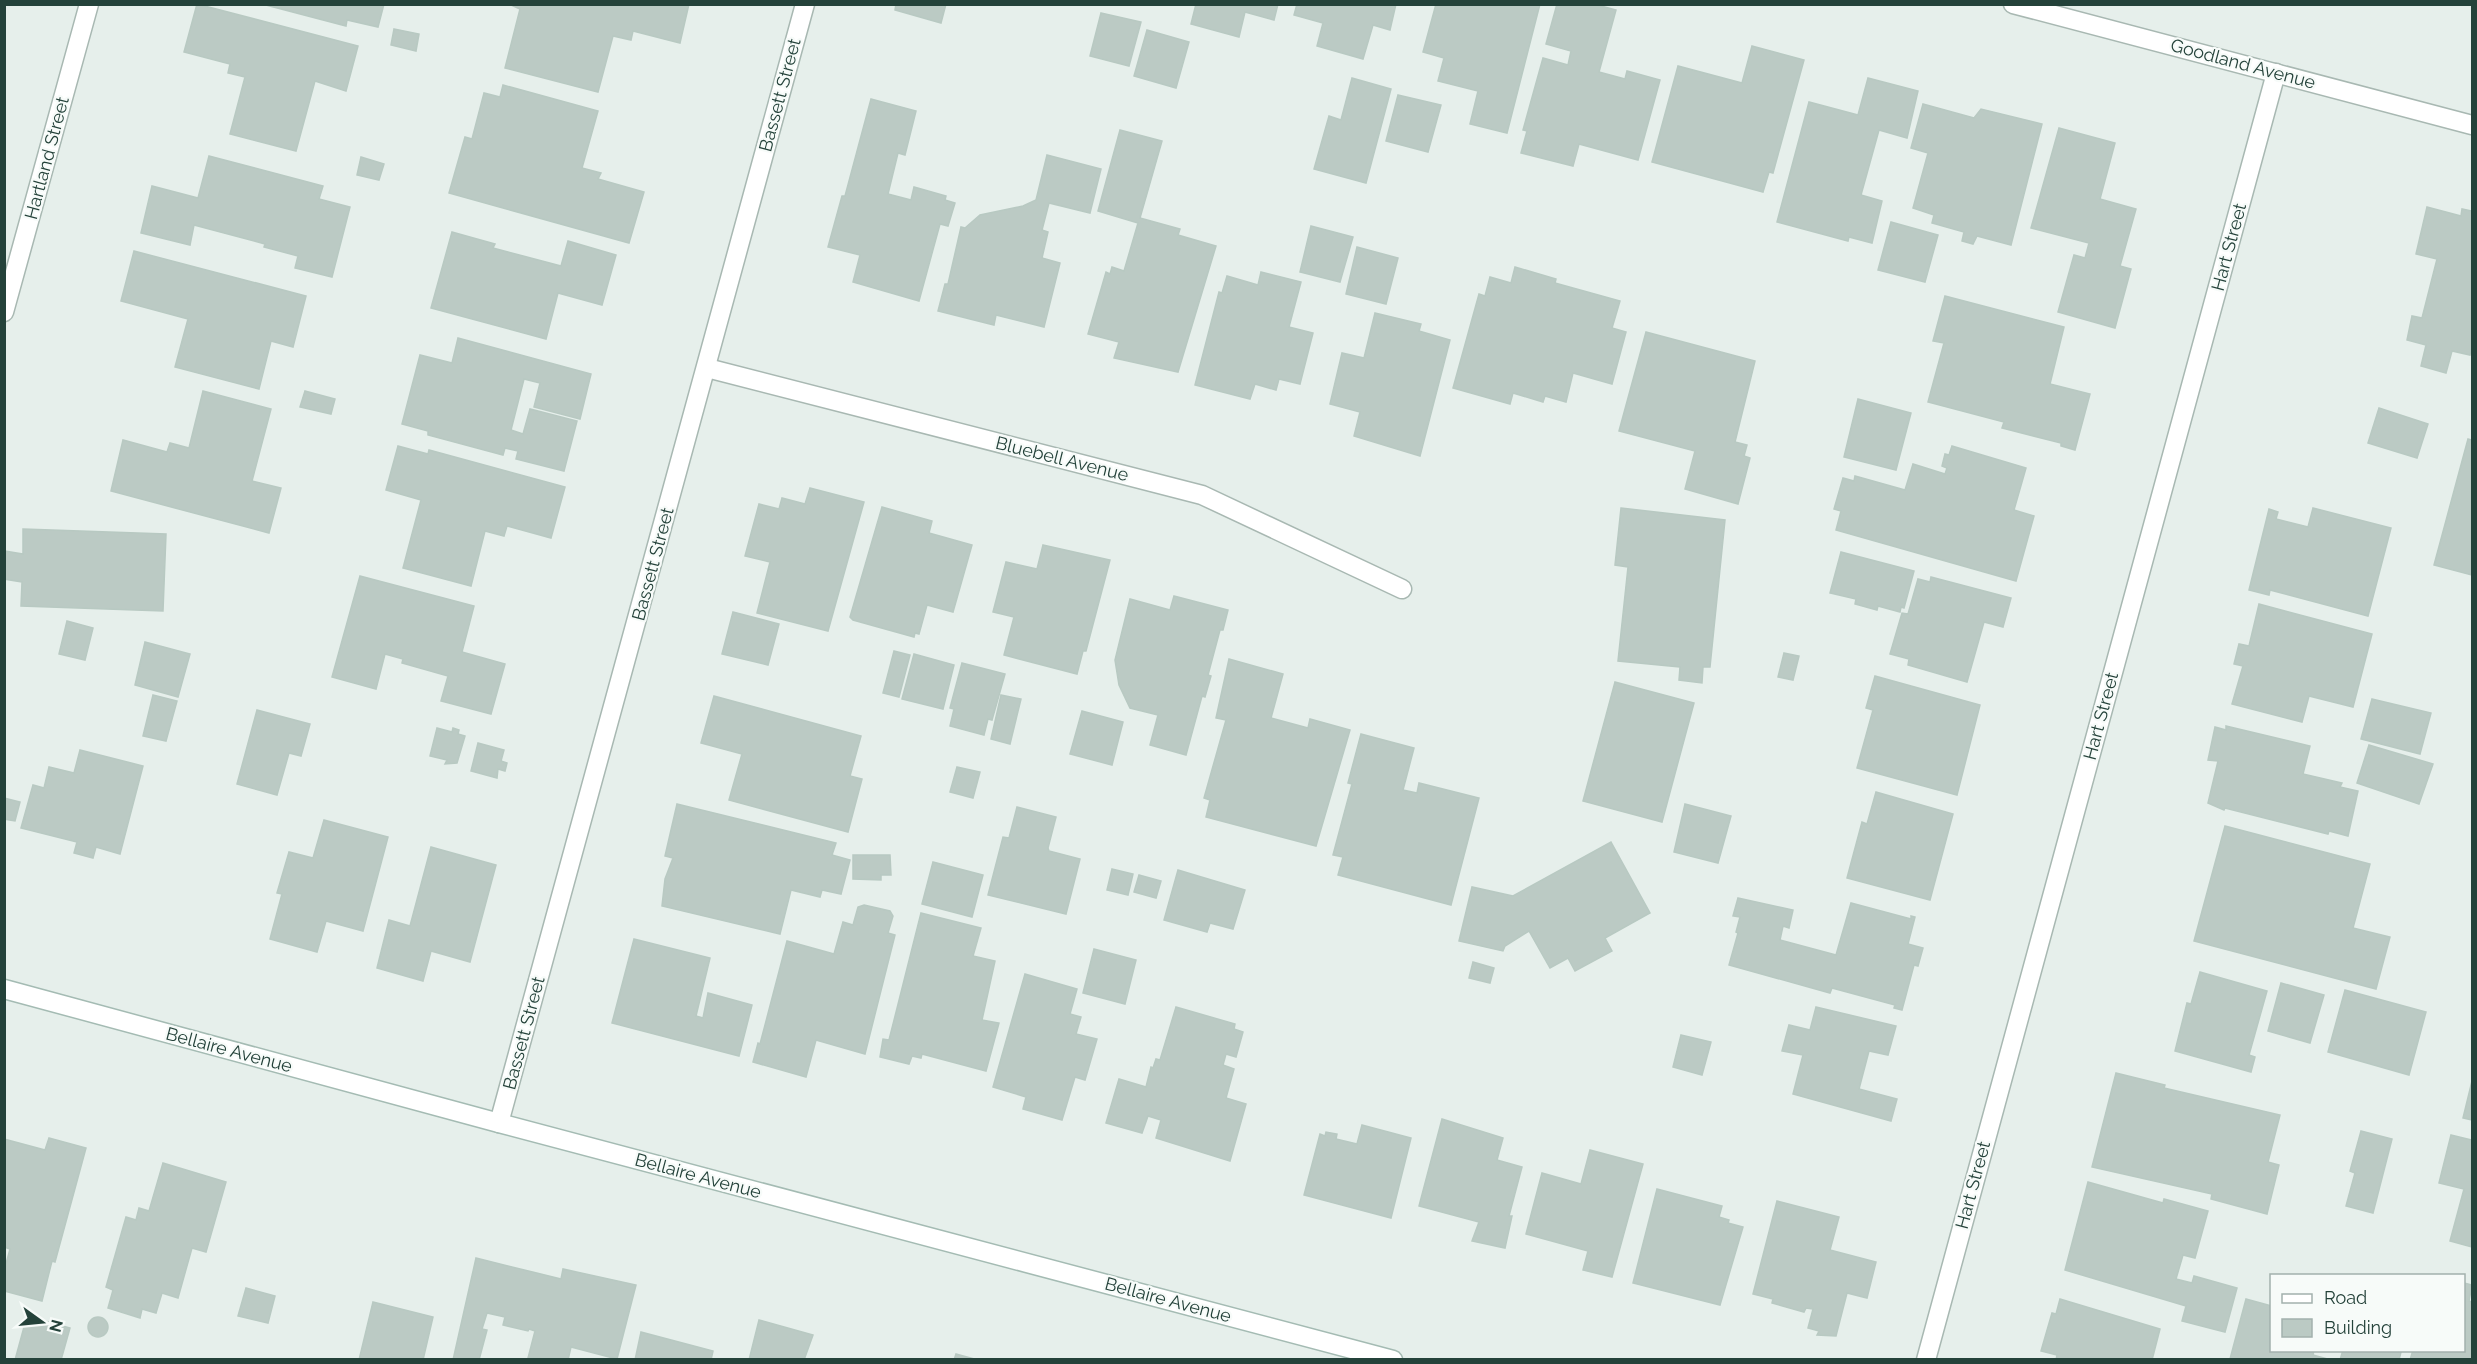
<svg xmlns="http://www.w3.org/2000/svg" width="2477" height="1364" font-family="Raleway,sans-serif">
  <style>
    .building { fill: #bbcac4; stroke: #b8c9c2; stroke-width: 1.5 }
    .lines { fill: none; stroke-linecap: round; stroke-linejoin: round }
    .street-casing { stroke: #a8b8b2; stroke-width: 21 }
    .secondary-casing { stroke: #a4bbb3; stroke-width: 21 }
    .street { stroke: #fff; stroke-width: 18 }
    .secondary { stroke: #fff; stroke-width: 18 }
    .labels { text-anchor: middle; stroke-width: 4.5; stroke-linejoin: round; paint-order: stroke }
    .street-label { font-size: 18px; fill: #24423a; stroke: #f7fbf9 }
  </style>
  <rect width="100%" height="100%" fill="#e6efeb"/>
  <!-- building -->
  <g class="building">
    <path d="M197,4L358,46L346,91L315,81L296,151L230,134L245,77L228,73L230,64L184,52Z"/>
    <path d="M262,4H384L378,27L347,20L346,26Z"/>
    <path d="M509,4H689L680,43L633,31L631,40L613,36L598,92L505,68L520,9Z"/>
    <path d="M896,4H946L941,23L895,10Z"/>
    <path d="M1196,4H1278L1274,20L1245,12L1239,37L1191,24Z"/>
    <path d="M1297,4H1396L1390,30L1373,25L1363,59L1317,46L1323,23L1294,15Z"/>
    <path d="M1436,4H1540L1507,133L1470,124L1478,91L1438,81L1444,58L1423,52Z"/>
    <path d="M1557,4H1594L1616,10L1599,72L1625,79L1627,71L1660,80L1638,160L1579,144L1573,166L1521,153L1527,131L1523,130L1543,58L1568,65L1571,51L1546,44Z"/>
    <path d="M1101,13L1141,22L1129,66L1090,56Z"/>
    <path d="M394,29L419,34L416,51L391,45Z"/>
    <path d="M1147,30L1189,42L1176,88L1134,76Z"/>
    <path d="M1752,46L1804,60L1773,173L1769,172L1763,192L1652,162L1678,66L1742,83Z"/>
    <path d="M1352,78L1391,89L1366,183L1314,169L1329,116L1341,120Z"/>
    <path d="M1868,78L1918,91L1907,138L1879,130L1861,195L1882,201L1872,243L1849,237L1848,241L1777,222L1809,102L1858,115Z"/>
    <path d="M503,85L598,111L582,168L601,173L598,179L644,192L629,243L449,193L465,137L472,139L484,93L500,97Z"/>
    <path d="M1398,95L1441,105L1428,152L1386,141Z"/>
    <path d="M871,99L916,111L905,155L898,153L888,194L911,200L914,187L946,196L945,200L955,203L948,226L940,224L919,301L853,282L860,255L828,247L842,196H845Z"/>
    <path d="M1923,104L1974,118L1981,109L2042,124L2011,245L1977,236L1973,244L1962,241L1964,232L1932,223L1934,215L1913,208L1928,153L1911,148Z"/>
    <path d="M2059,128L2115,143L2100,199L2136,209L2120,266L2131,269L2115,328L2058,312L2074,255L2085,258L2089,243L2031,228Z"/>
    <path d="M1120,130L1162,141L1140,218L1180,229L1178,235L1216,246L1178,372L1114,358L1119,342L1088,334L1106,272L1110,274L1112,267L1124,271L1138,223L1098,211Z"/>
    <path d="M1047,155L1101,169L1090,213L1049,203L1042,230L1048,232L1042,258L1060,263L1044,327L996,315L994,325L938,311L945,284H948L961,227L965,228L980,215L1023,206L1036,200Z"/>
    <path d="M209,156L323,186L319,199L350,207L332,277L295,268L298,256L264,247L265,244L194,225L190,245L141,233L152,186L198,198Z"/>
    <path d="M361,157L384,164L379,180L357,175Z"/>
    <path d="M2427,207L2461,216L2462,209L2472,211V347L2470,355L2452,351L2446,373L2421,366L2426,345L2407,340L2412,316L2422,318L2437,259L2416,254Z"/>
    <path d="M1891,222L1938,235L1925,282L1878,270Z"/>
    <path d="M1311,226L1353,237L1340,282L1300,272Z"/>
    <path d="M452,232L495,244L493,248L561,266L568,241L616,255L602,305L558,293L546,339L431,308Z"/>
    <path d="M1357,247L1398,258L1386,304L1346,294Z"/>
    <path d="M134,251L306,296L293,347L271,341L259,389L175,367L188,319L121,301Z"/>
    <path d="M1515,267L1556,279L1555,283L1620,301L1612,328L1626,332L1612,384L1573,373L1566,402L1545,396L1543,402L1513,393L1510,404L1453,388L1479,294L1485,296L1490,277L1511,283Z"/>
    <path d="M1261,272L1301,282L1289,327L1313,333L1300,384L1279,379L1276,390L1255,384L1250,399L1195,385L1219,292L1222,293L1227,276L1258,285Z"/>
    <path d="M1945,296L2064,327L2050,384L2090,394L2075,450L2061,446V443L2002,428L2004,422L1928,402L1944,343L1933,341Z"/>
    <path d="M1375,313L1421,324L1419,331L1450,340L1420,456L1354,436L1360,412L1330,404L1342,353L1364,358Z"/>
    <path d="M1646,332L1755,361L1735,442L1747,445L1744,456L1750,458L1738,504L1685,489L1695,451L1619,431Z"/>
    <path d="M458,338L591,374L580,419L534,407L540,383L524,379L511,430L523,434L530,409L577,421L564,471L516,459L518,451L505,448L503,455L428,435V431L402,424L420,355L452,363Z"/>
    <path d="M203,391L271,409L252,481L281,488L269,533L111,491L123,440L167,452L170,443L189,448Z"/>
    <path d="M305,391L335,399L331,414L300,407Z"/>
    <path d="M1858,399L1911,413L1896,470L1844,457Z"/>
    <path d="M2379,408L2428,424L2417,458L2368,443Z"/>
    <path d="M2468,439L2472,440V575L2434,565Z"/>
    <path d="M398,446L428,454L429,450L565,487L551,538L507,526L504,536L485,531L471,586L403,568L421,500L386,490Z"/>
    <path d="M1952,446L2026,468L2014,510L2034,516L2016,581L1836,530L1841,511L1834,509L1843,478L1854,481L1855,476L1905,490L1913,464L1945,474L1947,468L1942,466L1945,454L1949,455Z"/>
    <path d="M810,488L864,502L828,631L757,613L770,562L745,556L759,504L779,509L782,498L805,504Z"/>
    <path d="M882,507L932,521L929,533L972,545L953,612L927,605L919,634L915,633L914,637L853,620L850,617Z"/>
    <path d="M1621,508L1725,520L1710,667H1703L1702,683L1679,680L1680,667L1618,661L1628,567L1615,565Z"/>
    <path d="M2313,508L2391,528L2368,616L2270,590L2269,595L2249,590L2269,509L2278,512L2276,519L2308,527Z"/>
    <path d="M23,529L166,534L163,611L21,606L22,582L4,579V551L23,554Z"/>
    <path d="M1043,545L1110,560L1086,651H1083L1077,674L1004,655L1014,617L993,612L1006,562L1037,569Z"/>
    <path d="M1841,552L1914,571L1904,608L1901,607L1900,612L1878,606L1877,610L1855,604L1856,599L1830,593Z"/>
    <path d="M360,576L474,606L462,652L505,664L491,714L441,701L448,676L402,663L403,659L385,654L376,689L332,677Z"/>
    <path d="M1931,577L2011,598L2003,627L1984,622L1967,682L1908,665L1909,659L1890,654L1902,613L1908,614L1918,579L1930,582Z"/>
    <path d="M1174,596L1228,610L1223,630H1220L1208,675L1211,676L1205,697L1202,696L1186,755L1150,745L1158,715L1130,708L1119,685L1115,660L1130,599L1170,610Z"/>
    <path d="M2259,604L2372,634L2353,707L2309,696L2302,722L2232,704L2243,666L2234,664L2239,644L2249,646Z"/>
    <path d="M733,612L779,624L768,665L722,654Z"/>
    <path d="M67,621L93,628L85,660L59,654Z"/>
    <path d="M145,642L190,654L178,697L135,685Z"/>
    <path d="M894,651L910,655L899,697L883,693Z"/>
    <path d="M1784,653L1799,656L1793,680L1778,677Z"/>
    <path d="M914,654L954,665L943,709L902,699Z"/>
    <path d="M1229,659L1283,674L1271,718L1308,728L1310,719L1350,730L1316,846L1206,817L1210,800L1204,798L1226,720L1216,718Z"/>
    <path d="M962,663L1005,674L992,720L988,719L984,735L950,726L954,709L950,708Z"/>
    <path d="M1875,676L1980,705L1957,795L1857,768L1873,710L1866,708Z"/>
    <path d="M1615,682L1694,703L1662,822L1583,801Z"/>
    <path d="M153,695L177,701L166,741L143,736Z"/>
    <path d="M1001,695L1021,699L1010,744L991,739Z"/>
    <path d="M714,696L861,736L850,776L862,779L848,832L729,800L742,754L701,743Z"/>
    <path d="M2372,699L2431,713L2420,754L2361,739Z"/>
    <path d="M257,710L310,724L301,756L289,753L277,795L237,784Z"/>
    <path d="M1082,711L1123,722L1112,765L1070,754Z"/>
    <path d="M2226,726L2310,746L2303,774L2342,783L2340,787L2358,791L2348,836L2329,831L2328,834L2225,808L2224,810L2208,803L2218,761L2208,760L2215,727L2226,730Z"/>
    <path d="M437,728L452,732L453,728L459,730L458,734L465,736L457,763L445,764L447,760L430,756Z"/>
    <path d="M1361,734L1414,748L1403,790L1417,793L1419,783L1479,798L1451,905L1338,875L1343,857L1333,855L1352,784L1348,783Z"/>
    <path d="M478,743L504,750L501,761L507,763L505,771L498,769L497,778L471,771Z"/>
    <path d="M2369,745L2433,764L2419,804L2357,783Z"/>
    <path d="M80,750L143,766L120,854L96,847L93,858L74,853L77,842L21,828L33,785L44,788L49,767L74,773Z"/>
    <path d="M957,767L980,772L973,798L950,792Z"/>
    <path d="M1876,792L1953,814L1930,900L1847,878L1862,822L1867,824Z"/>
    <path d="M4,798L20,802L15,821L4,819Z"/>
    <path d="M677,804L836,843L832,855L850,860L841,894L822,890L820,897L791,890L780,934L662,906L665,879L673,858L665,856Z"/>
    <path d="M1685,804L1731,816L1718,863L1674,852Z"/>
    <path d="M1017,807L1056,817L1048,848L1049,851L1080,859L1066,914L988,895L1003,837L1009,838Z"/>
    <path d="M324,820L388,837L363,931L326,921L317,952L270,939L282,894L277,893L289,852L313,858Z"/>
    <path d="M2225,826L2370,864L2353,928L2390,937L2376,989L2194,941Z"/>
    <path d="M1611,842L1650,913L1605,938L1612,951L1575,971L1568,958L1550,968L1529,931L1505,946L1503,951L1459,941L1472,887L1513,896Z"/>
    <path d="M431,847L496,865L470,962L431,951L423,981L377,968L389,920L410,926Z"/>
    <path d="M853,855H890L891,875H881V880L853,879Z"/>
    <path d="M933,862L983,875L972,917L922,904Z"/>
    <path d="M1112,869L1133,874L1128,895L1107,890Z"/>
    <path d="M1178,870L1245,890L1233,929L1210,923L1207,932L1164,920Z"/>
    <path d="M1139,875L1161,881L1156,898L1134,892Z"/>
    <path d="M1738,898L1793,910L1789,928L1783,926L1780,940L1836,955L1851,903L1911,919V916L1915,917L1908,944L1923,948L1918,966L1914,965L1902,1010L1894,1008L1895,1005L1832,988L1830,993L1729,965L1738,933L1736,932L1740,917L1733,916Z"/>
    <path d="M864,905L890,911L893,916L888,933L895,935L865,1054L816,1040L806,1077L753,1062L758,1043L760,1044L787,941L834,954L843,922L853,925L858,907Z"/>
    <path d="M921,913L981,928L973,956L995,961L982,1020L999,1023L986,1071L922,1054L921,1058L912,1056L909,1064L880,1057L883,1039L889,1040Z"/>
    <path d="M634,939L710,958L696,1016L703,1018L708,993L752,1005L739,1056L612,1023Z"/>
    <path d="M1094,949L1136,960L1125,1004L1083,993Z"/>
    <path d="M1473,962L1494,968L1490,983L1469,978Z"/>
    <path d="M2200,972L2267,991L2249,1055L2255,1057L2251,1072L2175,1051L2187,1003L2191,1004Z"/>
    <path d="M1025,974L1077,989L1070,1014L1081,1017L1076,1034L1097,1039L1085,1080L1075,1077L1062,1120L1023,1109L1026,1097L993,1087Z"/>
    <path d="M2281,983L2324,995L2310,1043L2268,1031Z"/>
    <path d="M2345,990L2426,1012L2409,1075L2328,1052Z"/>
    <path d="M1176,1007L1235,1024L1234,1029L1243,1032L1236,1057L1226,1054L1223,1065L1234,1069L1226,1098L1246,1104L1230,1161L1156,1138L1161,1120L1148,1116L1142,1133L1106,1123L1119,1079L1146,1087L1151,1067L1153,1068L1156,1059L1160,1060Z"/>
    <path d="M1816,1007L1896,1026L1888,1055L1869,1051L1859,1089L1897,1099L1891,1121L1793,1094L1803,1055L1782,1051L1789,1025L1810,1030Z"/>
    <path d="M1681,1035L1711,1042L1702,1075L1673,1067Z"/>
    <path d="M2116,1073L2165,1085L2164,1088L2280,1115L2268,1162L2279,1165L2267,1214L2211,1199L2212,1194L2092,1167Z"/>
    <path d="M2472,1081V1120L2463,1118Z"/>
    <path d="M1442,1119L1503,1138L1497,1160L1522,1167L1509,1216H1512L1505,1248L1472,1241L1479,1222L1419,1206Z"/>
    <path d="M1362,1125L1411,1138L1391,1218L1304,1195L1320,1134L1325,1136L1326,1132L1337,1134L1336,1139L1357,1144Z"/>
    <path d="M2361,1131L2392,1139L2373,1213L2346,1206L2355,1173L2350,1171Z"/>
    <path d="M2451,1135L2472,1140V1247L2450,1241L2464,1189L2439,1183Z"/>
    <path d="M49,1138L86,1148L55,1262L52,1261L42,1301L4,1291V1271L10,1249L4,1247V1139L45,1150Z"/>
    <path d="M1590,1150L1643,1164L1612,1277L1583,1270L1588,1251L1526,1234L1542,1173L1581,1184Z"/>
    <path d="M163,1163L226,1182L206,1252L192,1248L178,1298L162,1293L156,1313L142,1309L140,1318L108,1308L113,1290L106,1287L126,1217L136,1220L139,1208L149,1211Z"/>
    <path d="M2088,1182L2163,1203L2164,1199L2208,1211L2195,1258L2183,1255L2176,1279L2192,1283L2194,1276L2237,1288L2225,1332L2182,1321L2186,1306L2065,1270Z"/>
    <path d="M1657,1189L1722,1206L1719,1217L1729,1220L1728,1223L1743,1227L1720,1305L1633,1283Z"/>
    <path d="M1777,1201L1839,1217L1830,1250L1876,1262L1867,1298L1847,1293L1836,1336L1817,1335L1819,1331L1808,1328L1813,1309L1806,1308L1804,1312L1772,1303L1773,1299L1753,1294Z"/>
    <path d="M476,1258L561,1279L563,1269L636,1285L617,1359L571,1347L568,1360L528,1358L535,1331L529,1329L528,1331L503,1325L505,1317L487,1313L482,1329L487,1330L479,1360H453Z"/>
    <path d="M2464,1283L2472,1285L2469,1301L2472,1302V1360H2410L2413,1350H2464Z"/>
    <path d="M246,1288L275,1296L268,1323L238,1316Z"/>
    <path d="M2060,1299L2160,1329L2152,1360H2056L2057,1355L2041,1351L2052,1313L2056,1314Z"/>
    <path d="M2246,1299L2272,1306V1350H2314L2313,1355L2331,1360L2230,1359Z"/>
    <path d="M373,1302L433,1317L423,1360H359Z"/>
    <path d="M27,1316L70,1328L61,1360H15Z"/>
    <circle cx="98" cy="1327" r="10"/>
    <path d="M759,1320L813,1335L804,1360H749Z"/>
    <path d="M641,1332L713,1351L711,1360H635Z"/>
    <path d="M2343,1350H2396L2401,1352L2399,1360H2340Z"/>
    <path d="M956,1354L978,1360H954Z"/>
  </g>
  <g class="lines">
    <defs>
      <g id="street">
        <path d="M2013,4L2472,125"/>
        <path d="M4,312L89,4"/>
        <path d="M707,368L1202,495L1402,589"/>
        <path d="M499,1123L805,4"/>
        <path d="M1926,1360L2276,73"/>
      </g>
      <path id="secondary" d="M4,989L499,1123L1393,1360"/>
    </defs>
    <!-- street casing -->
    <use href="#street" class="street-casing"/>
    <!-- secondary casing -->
    <use href="#secondary" class="secondary-casing"/>
    <!-- street -->
    <use href="#street" class="street"/>
    <!-- secondary -->
    <use href="#secondary" class="secondary"/>
  </g>
  <g class="labels">
    <!-- street labels -->
    <g class="street-label">
      <text transform="translate(2243 64) rotate(15)" y="6">Goodland Avenue</text>
      <text transform="translate(780 95) rotate(-75)" y="6">Bassett Street</text>
      <text transform="translate(47 158) rotate(-75)" y="6">Hartland Street</text>
      <text transform="translate(2229 247) rotate(-75)" y="6">Hart Street</text>
      <text transform="translate(1062 459) rotate(14)" y="6">Bluebell Avenue</text>
      <text transform="translate(653 564) rotate(-75)" y="6">Bassett Street</text>
      <text transform="translate(2101 716) rotate(-75)" y="6">Hart Street</text>
      <text transform="translate(524 1033) rotate(-75)" y="6">Bassett Street</text>
      <text transform="translate(229 1050) rotate(15)" y="6">Bellaire Avenue</text>
      <text transform="translate(698 1176) rotate(15)" y="6">Bellaire Avenue</text>
      <text transform="translate(1973 1185) rotate(-75)" y="6">Hart Street</text>
      <text transform="translate(1168 1300) rotate(15)" y="6">Bellaire Avenue</text>
    </g>
  </g>
  <!-- border -->
  <rect width="2477" height="1364" fill="none" stroke="#24423a" stroke-width="12"/>
  <!-- legend -->
  <rect x="2270" y="1274" width="195" height="78" fill="#f7fbf9" stroke="#a3b1ad" stroke-width="1.5"/>
  <rect x="2282" y="1294" width="30" height="9" fill="#ffffff" stroke="#a3b1ad" stroke-width="1.5"/>
  <text x="2324" y="1304" font-size="18" fill="#24423a">Road</text>
  <rect x="2282" y="1319" width="30" height="18" fill="#bbcac4" stroke="#a3b1ad" stroke-width="1.5"/>
  <text x="2324" y="1334" font-size="18" fill="#24423a">Building</text>
  <!-- north arrow -->
  <g transform="translate(42 1322) rotate(105)" stroke="#f7fbf9" stroke-width="4.5" paint-order="stroke">
  <path d="M0-4.5L10 22L0 15L-10 22Z" fill="#24423a"/>
  <text y="-9" font-size="16" font-weight="bold" text-anchor="middle" fill="#24423a">N</text>
  </g>
</svg>
